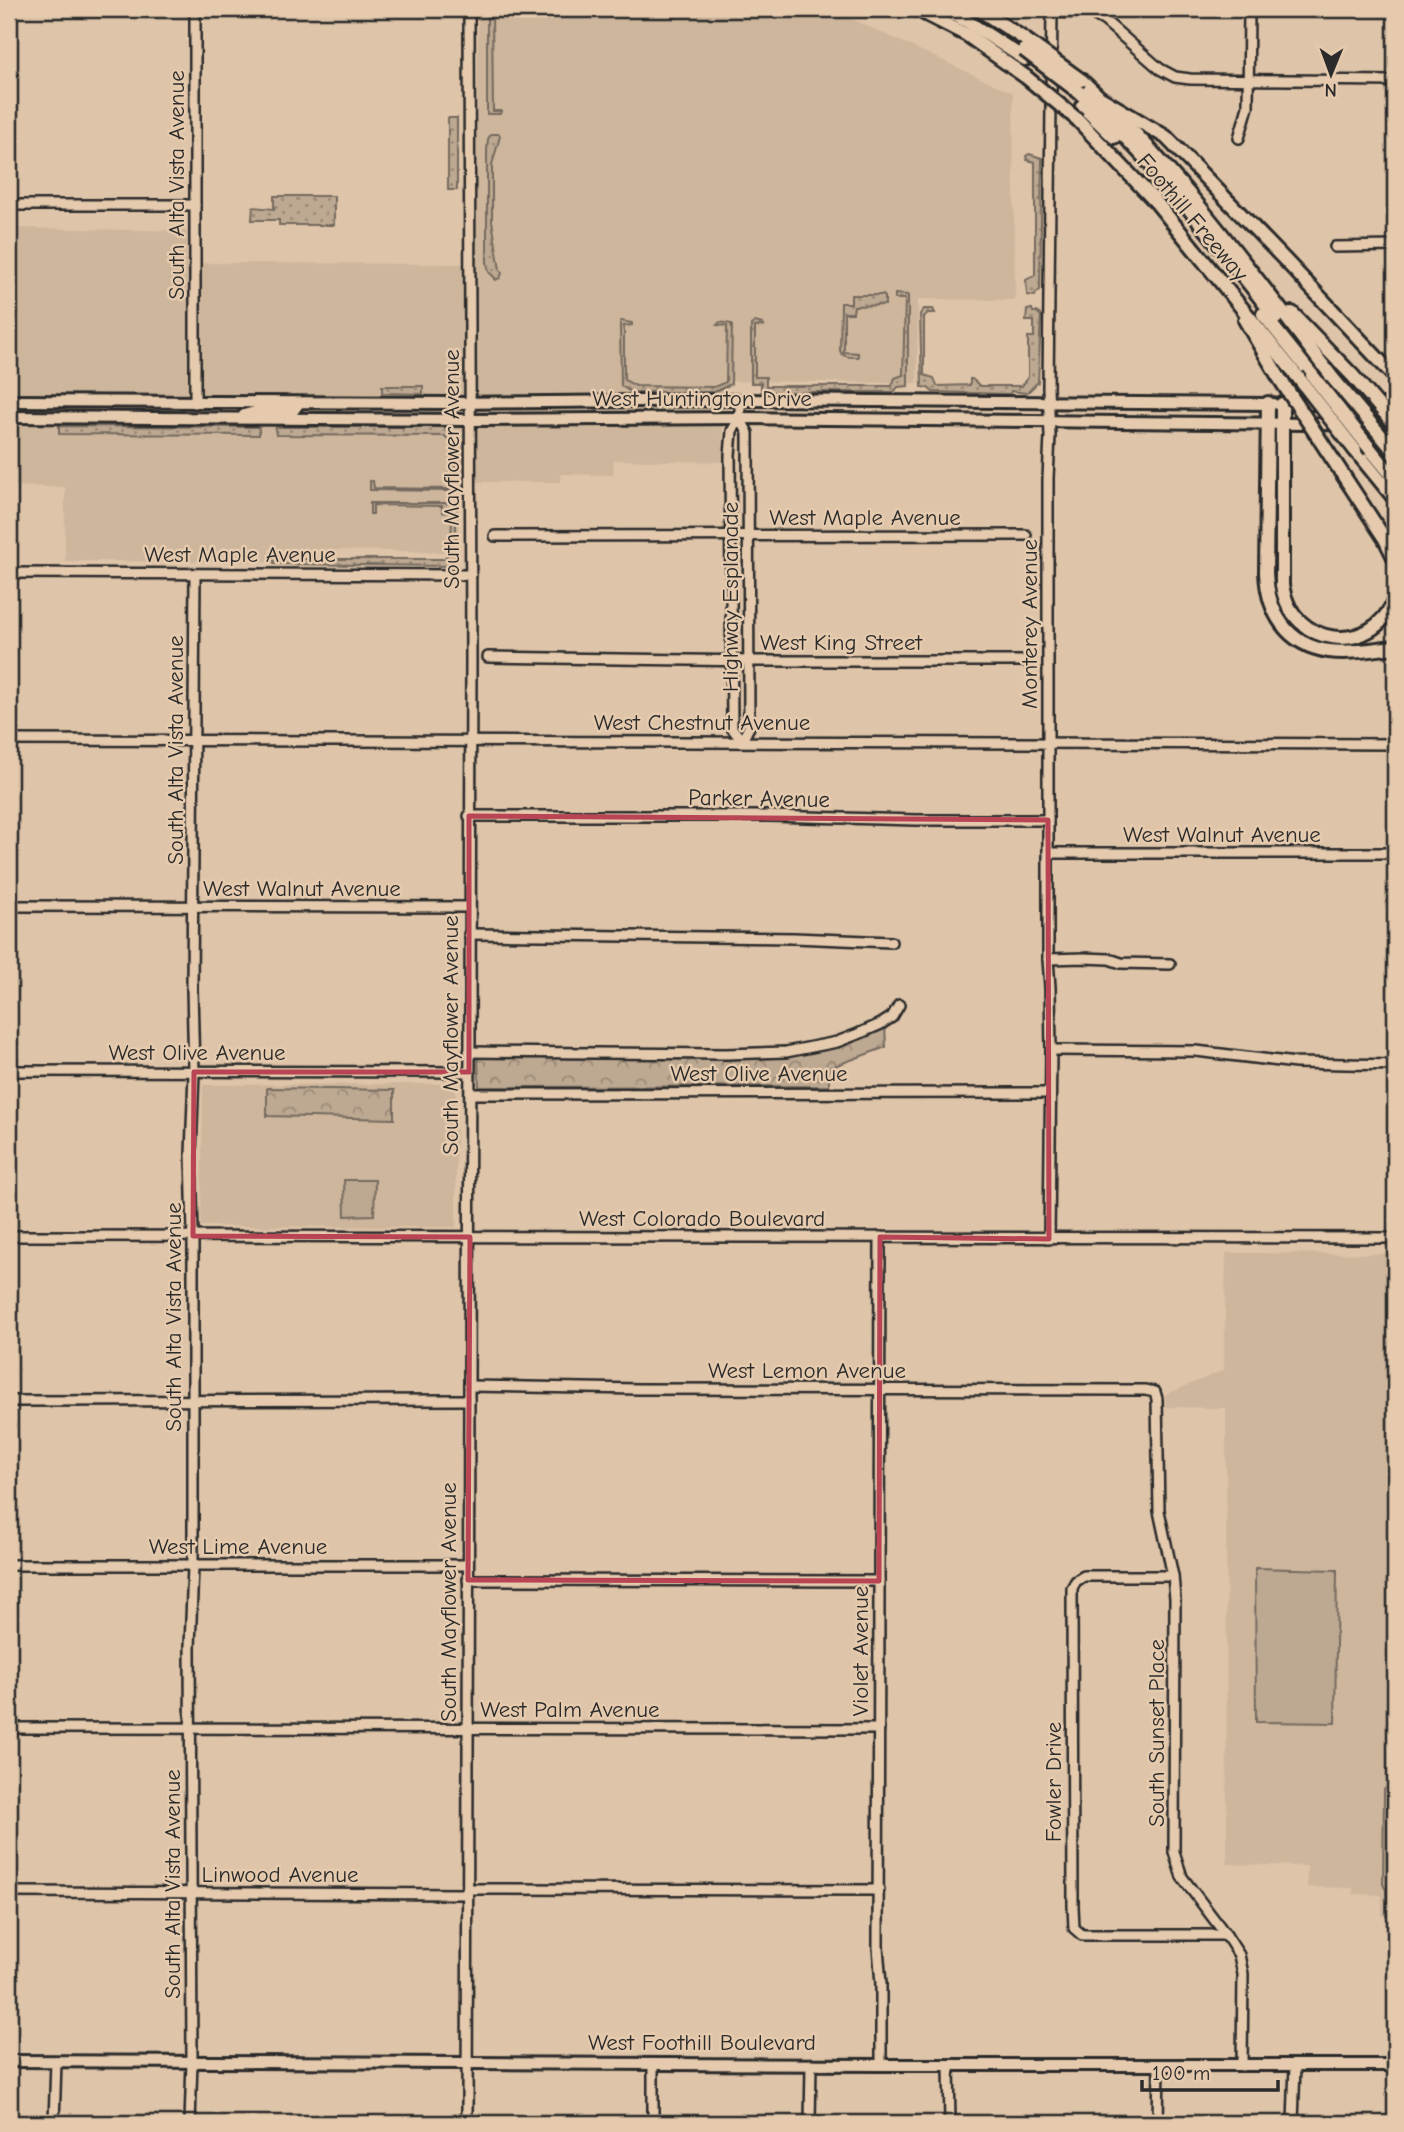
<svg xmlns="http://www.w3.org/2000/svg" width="1404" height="2132" font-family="'Comic Neue',sans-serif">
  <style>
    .built { fill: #cdb69c }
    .grass { fill: url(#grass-dots); stroke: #746a5e; stroke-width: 2 }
    .park { fill: url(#park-crowns); stroke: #746a5e; stroke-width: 2 }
    .pitch { fill: #bda891; stroke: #746a5e; stroke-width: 2 }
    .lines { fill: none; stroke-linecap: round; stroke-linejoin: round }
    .minor-casing { stroke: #2b2b2b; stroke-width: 14 }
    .major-casing { stroke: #2b2b2b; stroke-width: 16 }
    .highway-casing { stroke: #2b2b2b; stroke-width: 18 }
    .minor { stroke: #e5caad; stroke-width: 9 }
    .major { stroke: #e5caad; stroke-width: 10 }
    .highway { stroke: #e5caad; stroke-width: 12 }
    .highway-bridge-casing { stroke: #2b2b2b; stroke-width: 18; stroke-linecap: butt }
    .highway-bridge { stroke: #e5caad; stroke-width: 12 }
    .marked { fill: none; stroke: #b84454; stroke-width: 5; stroke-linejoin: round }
    .labels { text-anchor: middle; stroke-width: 5; stroke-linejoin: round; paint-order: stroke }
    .street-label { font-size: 23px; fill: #2b2b2b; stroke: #e5caad }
  </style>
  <defs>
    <pattern id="grass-dots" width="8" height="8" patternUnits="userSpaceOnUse" patternTransform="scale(1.75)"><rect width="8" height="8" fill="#bda891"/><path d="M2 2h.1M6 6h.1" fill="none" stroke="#9a8977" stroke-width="1.8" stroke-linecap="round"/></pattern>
    <pattern id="park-crowns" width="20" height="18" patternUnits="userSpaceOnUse" patternTransform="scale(1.75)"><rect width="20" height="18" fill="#bda891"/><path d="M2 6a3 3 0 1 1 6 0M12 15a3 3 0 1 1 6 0" fill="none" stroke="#9a8977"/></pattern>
  </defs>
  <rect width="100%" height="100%" fill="#dec4a8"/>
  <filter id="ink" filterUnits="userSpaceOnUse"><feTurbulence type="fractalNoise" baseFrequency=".0143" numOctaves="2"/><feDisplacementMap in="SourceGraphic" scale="14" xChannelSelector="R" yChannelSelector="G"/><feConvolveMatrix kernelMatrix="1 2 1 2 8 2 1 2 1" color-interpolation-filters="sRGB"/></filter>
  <g filter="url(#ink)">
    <!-- built -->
    <g class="built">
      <path d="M478,9H830L1013,93L1015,300L918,299L917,383L722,381L723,462L614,460L613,475L561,474V482H459L458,552L269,549L270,562L65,561V487L9,486V228L187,231V263L476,264Z"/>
      <path d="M456,1084V1227L201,1226L203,1085Z"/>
      <path d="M1226,1253L1395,1254V1916H1382V1895L1353,1894V1888L1307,1887V1866L1227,1864L1226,1408L1166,1407L1165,1395L1224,1370Z"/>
    </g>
    <!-- grass -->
    <g class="grass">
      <path d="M487,9H495L492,11L493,111H501L500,114H487Z"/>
      <rect x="448" y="118" width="9" height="72"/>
      <path d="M491,134H499L500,136L492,165V221L500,270L502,273L500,278L495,280V278L489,272L487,263V151L488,139Z"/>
      <path d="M1029,154L1042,158L1040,290L1036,293L1035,296L1027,295L1026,280L1035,275V162L1027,160L1026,156Z"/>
      <path d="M274,196H334V225H279V220H252L253,207L274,209Z"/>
      <path d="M895,294L908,295V386L898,387L894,392H763L761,391V383H751V325L755,322L763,324V326L755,327V377H766V386H892L895,378L903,375L905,299H895Z"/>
      <path d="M851,295H883L885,297V305L854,306L853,313H844V352L858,353V357C850,357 844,358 840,351L841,303H851Z"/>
      <path d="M924,309H933L935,313H928L924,317V375L934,378L937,386L970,385V379H972L980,386H1022L1028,377V337H1034V321H1026L1027,310L1032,309L1033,312H1037L1041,316L1038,382L1027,393L1011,391L1010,394L933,392L928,388L922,387L920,314Z"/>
      <path d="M621,321L632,323V325L624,326V380L636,386L714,387L726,382L727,326L717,325L720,322L732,324L731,384L714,392H631L621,386L620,324Z"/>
      <path d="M382,386H423V394L382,393Z"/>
      <path d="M59,426L257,427L259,429V435L59,434Z"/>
      <path d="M277,427H446L456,437L455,487L451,491L370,490V481H373L374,488L449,489L451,444L445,436L276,435L275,429Z"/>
      <path d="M370,503H452L456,507V556L448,566L274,564L273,551H276L277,559H444L451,551L452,513L442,512V506L373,505V514H370Z"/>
    </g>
    <!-- park -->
    <g class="park">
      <path d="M885,1023L886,1047L829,1068V1086L479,1087L478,1057L785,1054Z"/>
      <path d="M267,1088L394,1090V1119L267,1116Z"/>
    </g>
    <!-- pitch -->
    <g class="pitch">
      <path d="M344,1180H375L374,1215L345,1216Z"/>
      <path d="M1255,1568L1337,1570L1335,1723L1256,1722Z"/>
      <path d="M1393,1780H1395V1916H1386V1890L1383,1884L1384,1790Z"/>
    </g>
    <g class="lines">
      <defs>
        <g id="minor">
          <path d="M195,9V403"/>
          <path d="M1052,12L1091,13L1105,21L1160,69L1175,77L1190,79L1395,81"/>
          <path d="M1239,138L1248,107L1249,9"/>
          <path d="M9,205H195"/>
          <path d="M1335,247L1395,246"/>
          <path d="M740,418L748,433L749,727L742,741L732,728L730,455L732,431L740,418V400"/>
          <path d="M495,536L1026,535"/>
          <path d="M9,573L471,575"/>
          <path d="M488,657L756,661H1026"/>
          <path d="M9,740L1395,744"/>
          <path d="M469,816H769L916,820H1048"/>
          <path d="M1049,853H1395"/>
          <path d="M9,906L470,907"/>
          <path d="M469,934L794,938L891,942"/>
          <path d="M1048,959L1084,958L1109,959L1121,963L1170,964"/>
          <path d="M1051,1050L1196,1051L1296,1063L1395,1065"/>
          <path d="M469,1052L726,1054L786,1052L837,1042L858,1034L881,1024L892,1017L899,1005"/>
          <path d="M9,1071L469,1072"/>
          <path d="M470,1094L1049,1093"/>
          <path d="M9,1236L1395,1238"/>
          <path d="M880,1237L878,1947L881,1984V2065"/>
          <path d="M1049,1239L1051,1050L1050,987L1048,959V478L1050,436L1048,388L1052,9"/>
          <path d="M469,1386L639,1389L1145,1390L1155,1392L1157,1399L1159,1511L1173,1576L1175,1599L1174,1852L1182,1877L1226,1935L1239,1955L1243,1974L1242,2066"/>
          <path d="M9,1401L469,1400"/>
          <path d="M9,1565H468"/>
          <path d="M1173,1576H1084L1076,1581L1072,1588L1073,1906L1074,1928L1082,1935H1226"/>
          <path d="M468,1580L879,1581"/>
          <path d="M9,1728L879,1729"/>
          <path d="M467,1889L879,1890"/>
          <path d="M9,1892L467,1894"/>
          <path d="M949,2065L950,2123"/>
          <path d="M54,2123L56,2061"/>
          <path d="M190,2123L192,2061L190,1647L193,1566V1236L191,1154L194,1072L192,989L195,574"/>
          <path d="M467,2123L471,658L469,9"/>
          <path d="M653,2123V2064"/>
          <path d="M810,2123L811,2064"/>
          <path d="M1158,2123L1159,2065"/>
          <path d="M1293,2123L1295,2065"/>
        </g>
        <g id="major">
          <path d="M9,401L455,403L740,400L1273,404"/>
          <path d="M1290,404H1395"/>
          <path d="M244,415L258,411H293L299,403"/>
          <path d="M9,417L469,420L740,418L1395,425"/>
          <path d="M9,2061L881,2065H1395"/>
        </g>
        <g id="highway">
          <path d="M916,9L967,35L1026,77"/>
          <path d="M944,9L968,22L1025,59"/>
          <path d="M978,9L1023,38"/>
          <path d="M1081,80C1176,167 1253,274 1331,376"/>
          <path d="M1080,93C1154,160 1215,240 1276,318"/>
          <path d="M1102,99L1166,137L1286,261L1395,377"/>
          <path d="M1082,106L1114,137"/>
          <path d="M1078,120L1156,202L1297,376"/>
          <path d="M1292,313L1353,376"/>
          <path d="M1263,314L1312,375"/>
          <path d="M1245,320L1278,376"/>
          <path d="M1268,403L1266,573C1268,613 1287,645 1329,651C1350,654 1374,649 1395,647"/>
          <path d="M1282,404V585C1291,647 1372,658 1395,599"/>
          <path d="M1326,449L1385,539L1395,559"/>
          <path d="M1355,450L1395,499"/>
          <path d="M1371,450L1395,479"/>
        </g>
      </defs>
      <!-- minor casing -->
      <use href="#minor" class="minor-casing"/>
      <!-- major casing -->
      <use href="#major" class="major-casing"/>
      <!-- highway casing -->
      <use href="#highway" class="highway-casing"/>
      <!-- minor -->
      <use href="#minor" class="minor"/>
      <!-- major -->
      <use href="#major" class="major"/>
      <!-- highway -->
      <use href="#highway" class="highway"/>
      <defs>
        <g id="highway-bridge">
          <path d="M1023,38L1081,80"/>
          <path d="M1024,50L1080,93"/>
          <path d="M1026,77L1078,120"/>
          <path d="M1312,375L1371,450"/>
          <path d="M1278,376L1326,449"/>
          <path d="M1297,376L1355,450"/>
          <path d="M1331,376L1393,450"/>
          <path d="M1353,376L1395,425"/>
        </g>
      </defs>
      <!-- highway-bridge casing -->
      <use href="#highway-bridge" class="highway-bridge-casing"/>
      <!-- highway-bridge -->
      <use href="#highway-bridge" class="highway-bridge"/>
    </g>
  </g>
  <!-- marked area -->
  <path class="marked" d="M469,816L1048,820L1049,1239L880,1237L879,1581L468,1580L470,1237L193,1236L194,1072H469Z"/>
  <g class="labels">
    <!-- street labels -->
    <g class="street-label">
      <text transform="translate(176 185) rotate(-90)" y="8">South Alta Vista Avenue</text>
      <text transform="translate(1193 217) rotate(50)" y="8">Foothill Freeway</text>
      <text x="702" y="406">West Huntington Drive</text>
      <text transform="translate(451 469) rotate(-90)" y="8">South Mayflower Avenue</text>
      <text x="865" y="525">West Maple Avenue</text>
      <text x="240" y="562">West Maple Avenue</text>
      <text transform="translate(730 597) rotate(-90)" y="8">Highway Esplanade</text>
      <text transform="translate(1029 624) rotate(-90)" y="8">Monterey Avenue</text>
      <text x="841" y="650">West King Street</text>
      <text x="702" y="730">West Chestnut Avenue</text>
      <text transform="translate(175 750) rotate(-90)" y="8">South Alta Vista Avenue</text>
      <text transform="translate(759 798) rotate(1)" y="8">Parker Avenue</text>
      <text x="1222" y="842">West Walnut Avenue</text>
      <text x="302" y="896">West Walnut Avenue</text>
      <text transform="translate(450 1035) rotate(-90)" y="8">South Mayflower Avenue</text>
      <text x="197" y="1060">West Olive Avenue</text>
      <text x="759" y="1081">West Olive Avenue</text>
      <text x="702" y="1226">West Colorado Boulevard</text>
      <text transform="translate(173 1317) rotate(-90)" y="8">South Alta Vista Avenue</text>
      <text x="807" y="1378">West Lemon Avenue</text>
      <text x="238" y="1554">West Lime Avenue</text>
      <text transform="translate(448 1602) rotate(-90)" y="8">South Mayflower Avenue</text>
      <text transform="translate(860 1651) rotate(-90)" y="8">Violet Avenue</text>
      <text x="570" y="1717">West Palm Avenue</text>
      <text transform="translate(1156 1733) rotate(-90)" y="8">South Sunset Place</text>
      <text transform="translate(1053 1782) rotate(-90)" y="8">Fowler Drive</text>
      <text x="280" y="1882">Linwood Avenue</text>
      <text transform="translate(172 1884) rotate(-90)" y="8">South Alta Vista Avenue</text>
      <text x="702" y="2050">West Foothill Boulevard</text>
    </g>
  </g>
  <!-- margin -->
  <rect width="1404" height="2132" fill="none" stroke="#e5caad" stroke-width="35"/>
  <rect x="18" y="18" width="1369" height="2097" fill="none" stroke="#2b2b2b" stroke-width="2.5" filter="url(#ink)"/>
  <!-- north arrow -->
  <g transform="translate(1331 74) rotate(181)" stroke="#e5caad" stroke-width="5" paint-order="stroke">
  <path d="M0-5L12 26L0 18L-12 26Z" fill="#2b2b2b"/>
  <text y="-10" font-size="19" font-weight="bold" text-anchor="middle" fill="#2b2b2b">N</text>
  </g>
  <!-- scale -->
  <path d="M1142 2080v10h136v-10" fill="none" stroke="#2b2b2b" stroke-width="3.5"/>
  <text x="1152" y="2080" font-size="21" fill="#2b2b2b" stroke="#e5caad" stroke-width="5" paint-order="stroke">100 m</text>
</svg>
